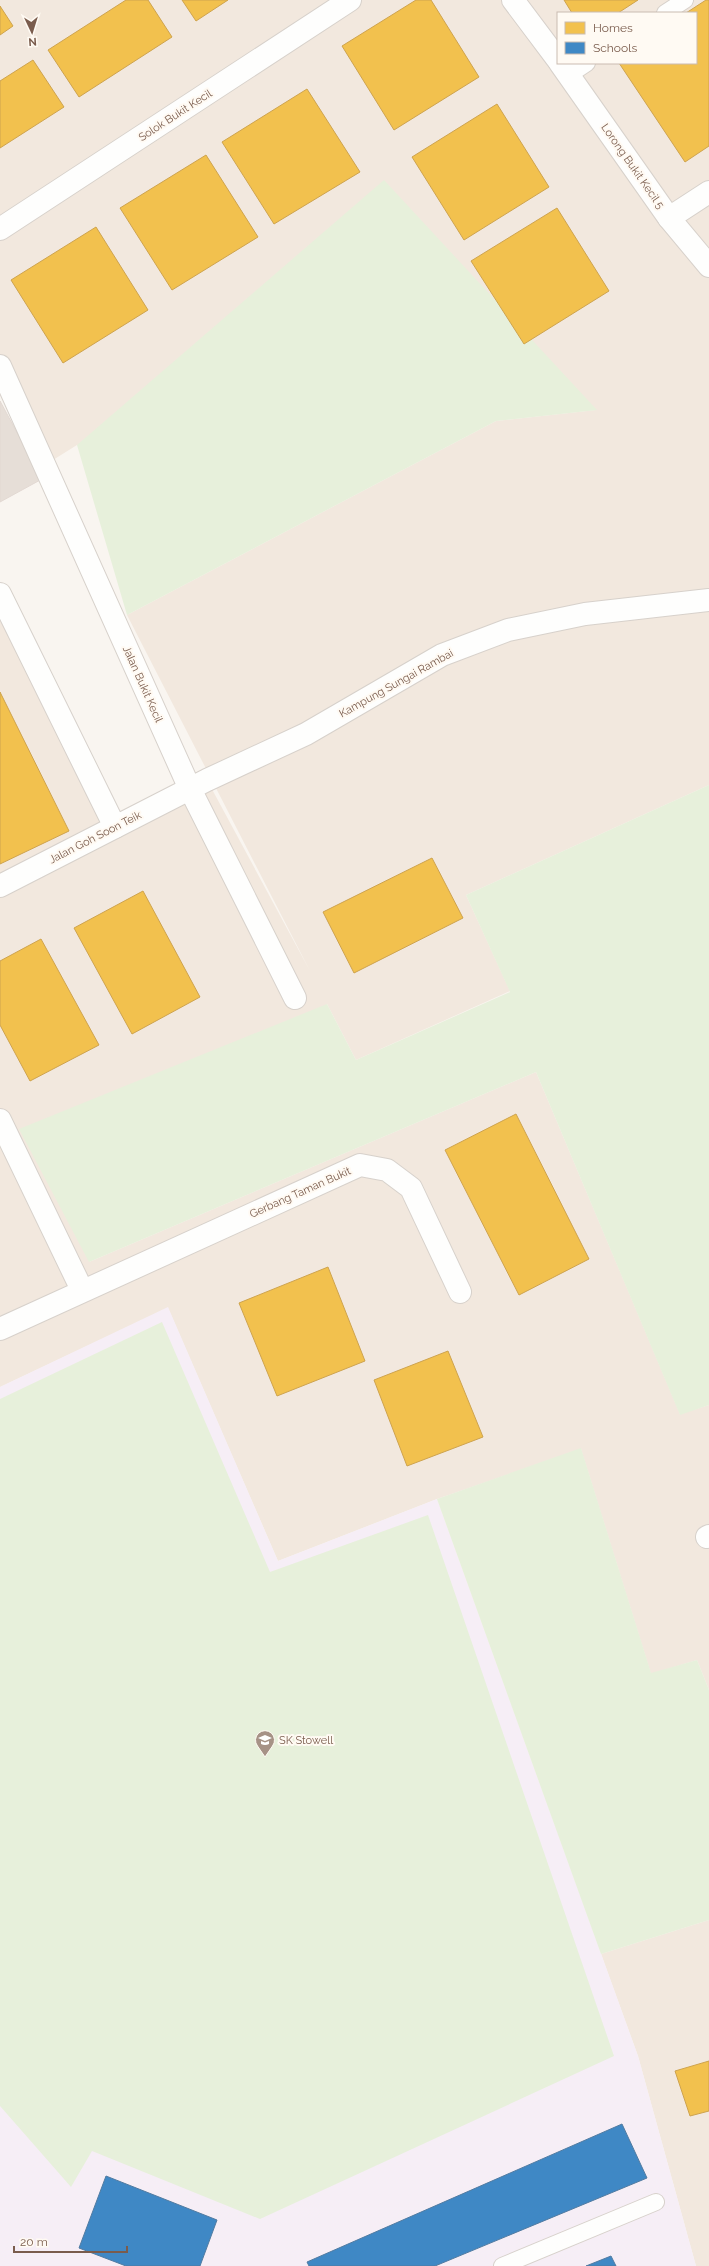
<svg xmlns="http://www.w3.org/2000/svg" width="709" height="2266" font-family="Raleway,sans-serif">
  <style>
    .residential { fill: #f2e8de; fill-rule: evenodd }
    .education { fill: #f6eef6 }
    .green { fill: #e7f0db }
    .homes { fill: #f2c14e; stroke: #cea34e }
    .schools { fill: #3f88c5; stroke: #517ba1 }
    .building { fill: #e6ded7; stroke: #e2d8d2 }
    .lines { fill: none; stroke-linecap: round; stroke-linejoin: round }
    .lane-casing { stroke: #d7d1cb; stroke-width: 18 }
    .street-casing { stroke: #d7d1cb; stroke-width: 24 }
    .lane { stroke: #fefefd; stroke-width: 16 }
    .street { stroke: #fefefd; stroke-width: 22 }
    .labels { text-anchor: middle; stroke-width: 4; stroke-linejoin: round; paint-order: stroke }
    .street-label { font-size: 11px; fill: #7a5c4d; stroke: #fffaf3 }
    .poi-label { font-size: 11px; fill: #7a5c4d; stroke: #fffaf3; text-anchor: start }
  </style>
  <rect width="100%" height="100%" fill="#f9f5f0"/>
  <!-- residential -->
  <g class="residential">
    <path d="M0,0H709V785L466,895L510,991L356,1060L327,1004L89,1262L536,1072L680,1414L709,1405V1690L697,1660L651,1674L581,1449L437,1499L278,1561L168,1308L0,1387V605L115,826L207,780L310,971L127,615L496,421L596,410L77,445L45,465L0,366ZM558,13H696V63H558Z"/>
    <path d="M709,1920V2266H696L638,2056L601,1954Z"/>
  </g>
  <!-- education -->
  <path class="education" d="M168,1307L278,1561L437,1499L638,2056L696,2266H0V1387Z"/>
  <!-- green -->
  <g class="green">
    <path d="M384,180L597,410L496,421L127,615L77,445Z"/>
    <path d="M709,785V1405L680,1415L536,1072L89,1262L19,1129L327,1004L356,1060L510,992L466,895Z"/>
    <path d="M162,1322L270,1572L428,1515L614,2056L260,2219L92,2151L71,2187L0,2106V1399Z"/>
    <path d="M581,1448L651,1673L697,1660L709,1690V1920L601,1954L437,1499Z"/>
  </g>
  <!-- homes -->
  <g class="homes">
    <path d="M126,0H148L172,37L79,97L48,50Z"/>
    <path d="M182,0H228L196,21Z"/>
    <path d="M416,0H431L479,77L394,130L342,46Z"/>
    <path d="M564,0H638L618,13H572Z"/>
    <path d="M706,0H709V146L685,162L619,63H696V13H686Z"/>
    <path d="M0,6L13,26L0,35Z"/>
    <path d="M33,60L64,107L0,148V81Z"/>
    <path d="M307,89L360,172L274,224L222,142Z"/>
    <path d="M497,104L549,187L464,240L412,157Z"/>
    <path d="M206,155L258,237L172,290L120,208Z"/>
    <path d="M557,208L609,291L524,344L471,261Z"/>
    <path d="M96,227L148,310L63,363L11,280Z"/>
    <path d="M0,692L69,831L0,864Z"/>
    <path d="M432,858L463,918L354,973L323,912Z"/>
    <path d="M143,891L200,997L132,1034L74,928Z"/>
    <path d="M41,939L99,1045L30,1081L0,1025V961Z"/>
    <path d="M516,1114L589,1259L519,1295L445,1150Z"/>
    <path d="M328,1267L365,1361L277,1396L239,1303Z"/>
    <path d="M448,1351L483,1437L407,1466L374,1380Z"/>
    <path d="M709,2061V2111L690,2116L675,2071Z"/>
  </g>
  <!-- schools -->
  <g class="schools">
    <path d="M622,2124L647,2178L435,2266H309L307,2262Z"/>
    <path d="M106,2176L217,2220L200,2266H126L79,2248Z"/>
    <path d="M611,2256L616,2266H586Z"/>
  </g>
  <!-- building -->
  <path class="building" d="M0,401L42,479L0,502Z"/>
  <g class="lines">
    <defs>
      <g id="lane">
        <path d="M665,13L685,0"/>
        <path d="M569,75L587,63"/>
        <path d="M502,2266L656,2202"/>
      </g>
      <g id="street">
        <path d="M513,0L558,60"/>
        <path d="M560,63L669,218L709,266"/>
        <path d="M669,218L709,192"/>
        <path d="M0,229L350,0"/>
        <path d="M0,366L190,789L295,998"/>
        <path d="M0,594L115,827"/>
        <path d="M0,886L207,780L306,734L442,655L508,630L585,614L709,600"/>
        <path d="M0,1120L82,1290"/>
        <path d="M0,1329L360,1165L387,1170L411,1188L460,1292"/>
        <path d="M707,1537L709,1536"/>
      </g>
    </defs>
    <!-- lane casing -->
    <use href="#lane" class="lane-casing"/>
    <!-- street casing -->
    <use href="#street" class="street-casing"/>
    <!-- lane -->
    <use href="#lane" class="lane"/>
    <!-- street -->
    <use href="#street" class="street"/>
  </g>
  <!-- icons -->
  <defs>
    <symbol id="school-pin" viewBox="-11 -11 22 30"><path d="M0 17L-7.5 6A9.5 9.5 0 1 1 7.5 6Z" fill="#a69286" stroke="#fffaf3"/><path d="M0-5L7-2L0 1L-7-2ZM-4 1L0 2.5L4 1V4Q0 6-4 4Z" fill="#fff"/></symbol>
  </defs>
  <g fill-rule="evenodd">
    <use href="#school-pin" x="254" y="1729" width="22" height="30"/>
  </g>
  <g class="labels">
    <!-- street labels -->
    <g class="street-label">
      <text transform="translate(175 115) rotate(-33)" y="4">Solok Bukit Kecil</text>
      <text transform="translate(633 166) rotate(55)" y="4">Lorong Bukit Kecil 5</text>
      <text transform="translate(396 683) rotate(-29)" y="4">Kampung Sungai Rambai</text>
      <text transform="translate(143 684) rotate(66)" y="4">Jalan Bukit Kecil</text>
      <text transform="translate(95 837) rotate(-27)" y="4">Jalan Goh Soon Teik</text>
      <text transform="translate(300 1192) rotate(-24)" y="4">Gerbang Taman Bukit</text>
    </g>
    <!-- poi labels -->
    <g class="poi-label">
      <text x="279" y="1744">SK Stowell</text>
    </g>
  </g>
  <!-- legend -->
  <rect x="557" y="12" width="140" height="52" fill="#fffaf3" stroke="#cabbb1"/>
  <rect x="565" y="22" width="20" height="12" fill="#f2c14e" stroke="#cabbb1"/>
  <text x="593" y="32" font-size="12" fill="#7a5c4d">Homes</text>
  <rect x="565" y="42" width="20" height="12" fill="#3f88c5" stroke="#cabbb1"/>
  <text x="593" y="52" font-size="12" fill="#7a5c4d">Schools</text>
  <!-- north arrow -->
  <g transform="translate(32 32) rotate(176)" stroke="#fffaf3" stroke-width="3" paint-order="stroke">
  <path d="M0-3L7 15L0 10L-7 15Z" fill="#7a5c4d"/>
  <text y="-6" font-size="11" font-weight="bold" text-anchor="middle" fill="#7a5c4d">N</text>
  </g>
  <!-- scale -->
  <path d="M14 2246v6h113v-6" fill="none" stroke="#7a5c4d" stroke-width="2"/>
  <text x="20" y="2246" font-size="12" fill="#7a5c4d" stroke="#fffaf3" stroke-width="3" paint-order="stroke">20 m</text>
</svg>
